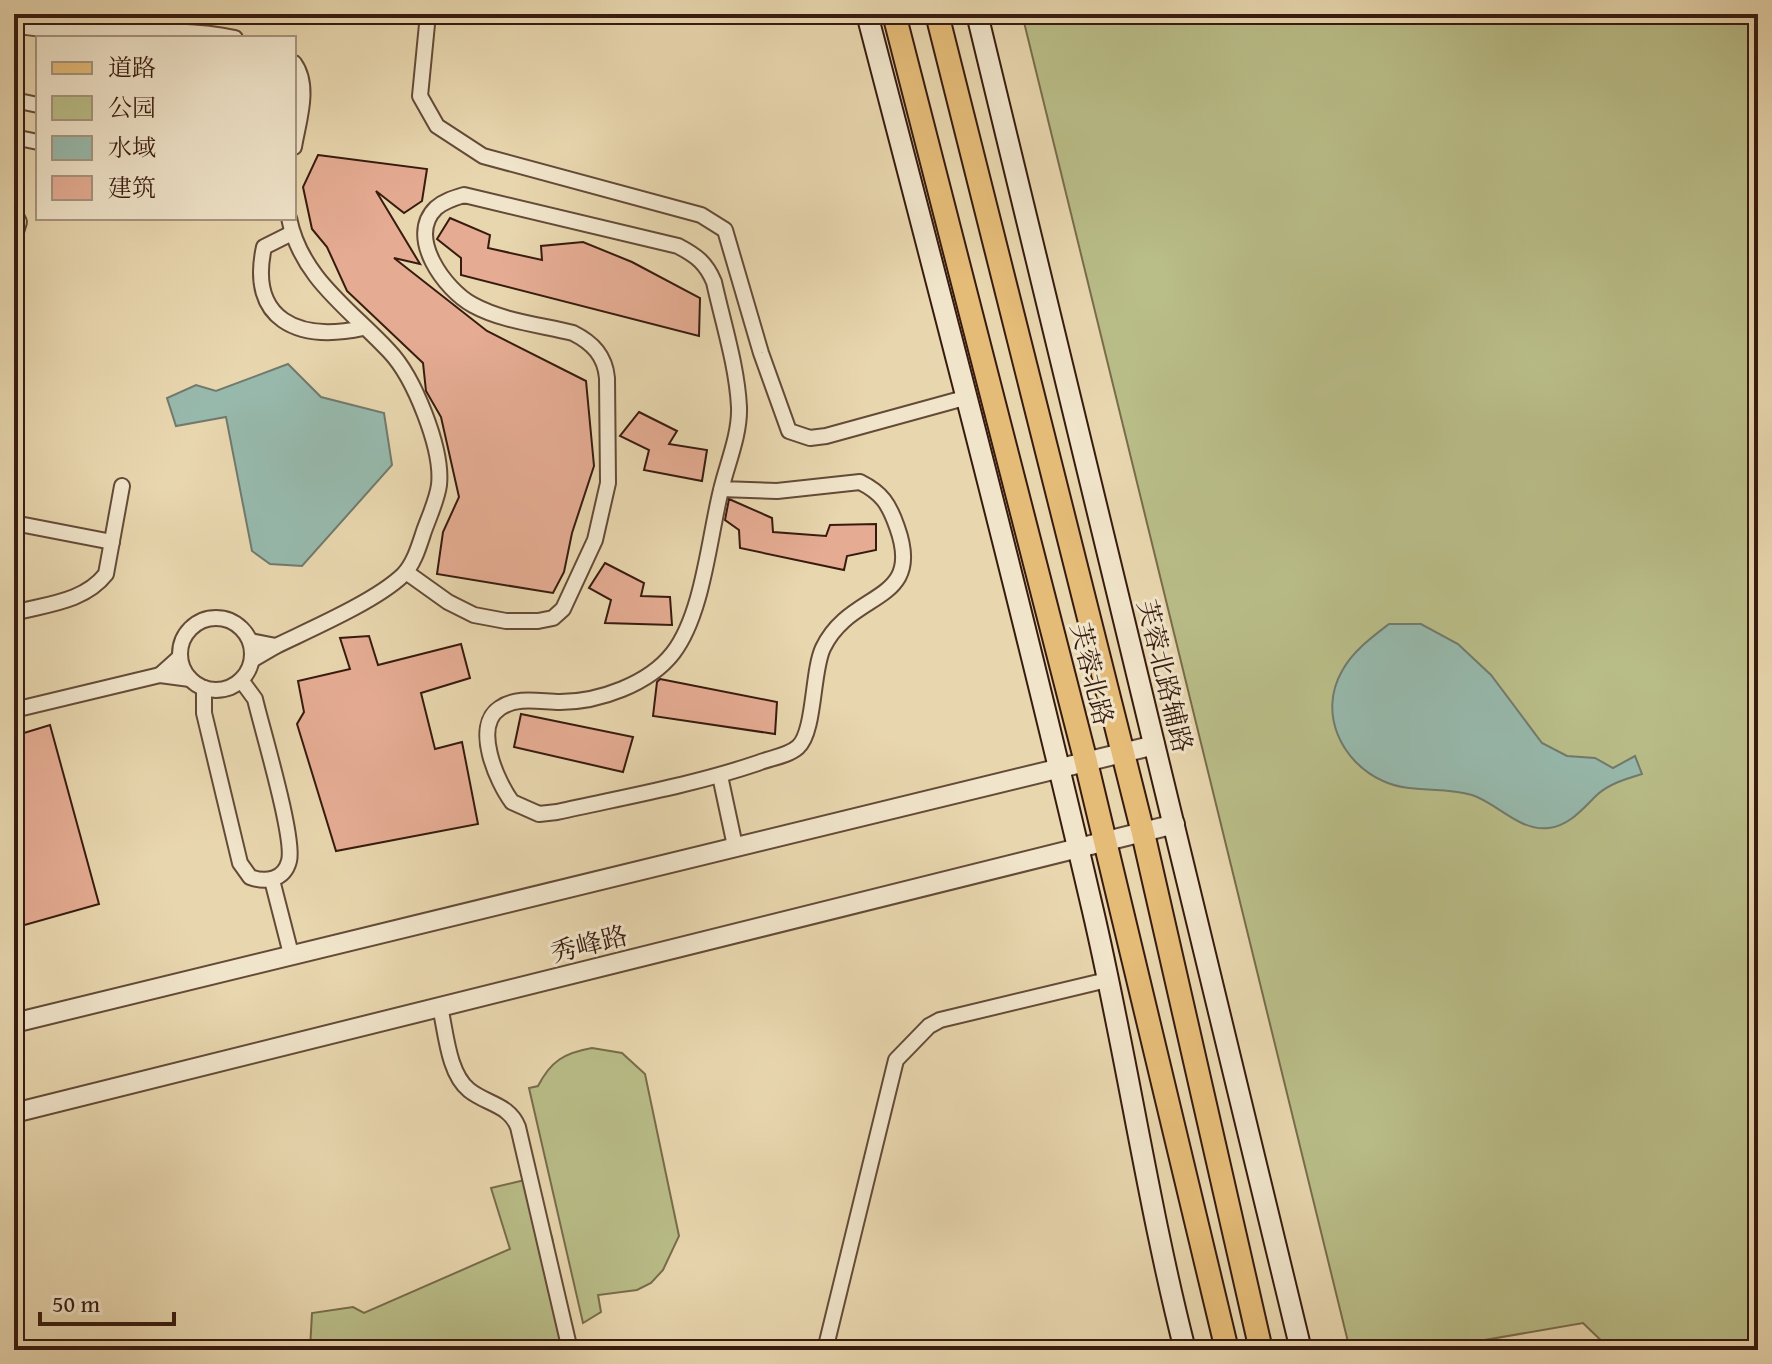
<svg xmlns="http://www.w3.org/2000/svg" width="1772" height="1364" font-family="'Gentium Book Plus','Noto Serif SC',serif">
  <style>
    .green { fill: #b9bd88; stroke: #786c4c; stroke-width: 2 }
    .water { fill: #97b9ac; stroke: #717a6d; stroke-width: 2 }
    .building { fill: #e5ac93; stroke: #381b0f; stroke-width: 2 }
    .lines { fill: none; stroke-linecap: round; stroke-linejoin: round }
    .minor-casing { stroke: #644a37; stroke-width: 18 }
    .tertiary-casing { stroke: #644a37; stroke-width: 22 }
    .secondary-casing { stroke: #381b0f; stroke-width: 24 }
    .primary-casing { stroke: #381b0f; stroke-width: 26 }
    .minor { stroke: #f0e4ca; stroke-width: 14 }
    .tertiary { stroke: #f0e4ca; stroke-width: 18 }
    .secondary { stroke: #f0e4ca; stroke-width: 20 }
    .primary { stroke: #e4bb77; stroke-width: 22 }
    .labels { text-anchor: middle; stroke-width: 6; stroke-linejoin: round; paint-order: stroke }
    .street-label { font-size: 26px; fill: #381b0f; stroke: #f0e4ca }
  </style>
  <rect width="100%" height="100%" fill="#e8d6ae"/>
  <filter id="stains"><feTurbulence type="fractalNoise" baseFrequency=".0025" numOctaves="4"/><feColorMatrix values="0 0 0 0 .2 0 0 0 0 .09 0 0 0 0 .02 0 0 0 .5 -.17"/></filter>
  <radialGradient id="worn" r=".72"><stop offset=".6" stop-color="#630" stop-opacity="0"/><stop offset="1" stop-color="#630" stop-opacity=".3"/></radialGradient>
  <!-- green -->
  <g class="green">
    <path d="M1022,14H1758V1350H1611L1583,1323L1427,1350H1350Z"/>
    <path d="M592,1048L622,1053L645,1074L679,1236L663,1270L651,1283L637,1290L598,1295L601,1312L583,1323L529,1088L538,1086C551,1061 564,1053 592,1048Z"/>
    <path d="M525,1180L552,1237L571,1350H294L310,1349L312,1313L353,1307L364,1313L510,1249L491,1188Z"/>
  </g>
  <!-- water -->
  <g class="water">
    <path d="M288,364L321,397L384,413L392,465L302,566L270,564L252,551L226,417L176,426L167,398L196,385L216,391Z"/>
    <path d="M1389,624H1421L1458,644L1491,675L1542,743L1567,756L1595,758L1613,768L1635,756L1642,774C1626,779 1611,783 1598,794C1584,807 1571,825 1549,828C1520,832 1497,803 1472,795C1443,786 1411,794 1383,781C1341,762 1318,713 1342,671C1353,651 1372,637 1389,624Z"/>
  </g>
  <!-- building -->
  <g class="building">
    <path d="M318,155L427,169L422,201L404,213L376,191L420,264L394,258L487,331L586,381L594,466L572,533L564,572L553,593L437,574L443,532L459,497L441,417L426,391L423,363L347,291L327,247L312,229L303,187Z"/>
    <path d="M450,218L490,235L488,248L542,260L541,246L583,242L632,262L700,298L699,336L461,275V258L437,239Z"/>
    <path d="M639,412L677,431L669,444L707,450L702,481L644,470L649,450L620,436Z"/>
    <path d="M729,499L772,518L773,532L826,536L830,525L876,524V550L847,556L844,570L740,548L739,530L725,520Z"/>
    <path d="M605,563L644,583L641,596L670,597L672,625L605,623L611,600L589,588Z"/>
    <path d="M369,636L378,665L461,644L470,678L421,693L435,749L462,742L478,824L336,851L297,724L304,712L298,681L350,669L340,638Z"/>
    <path d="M660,679L777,702L775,734L653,716L657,682Z"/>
    <path d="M521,714L633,737L623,772L514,747Z"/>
    <path d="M50,725L99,904L14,928V736Z"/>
  </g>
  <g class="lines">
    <defs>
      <g id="minor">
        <path d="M144,14V31"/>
        <path d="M428,14L420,96L437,126L483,156L701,215L725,230L761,353L789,431L810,438L826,436L968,397"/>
        <path d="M14,25C88,39 161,23 235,38"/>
        <path d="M294,63C311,86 298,122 294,147"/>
        <path d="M14,100L38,105"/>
        <path d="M14,137L38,142"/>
        <path d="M14,212L19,222L14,238"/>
        <path d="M292,233L264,247C248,320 298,342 363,328"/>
        <path d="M14,523L112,542"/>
        <path d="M406,572L448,602L474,615L506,621H538L553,618L563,609L595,540L608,483L607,378C605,356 593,343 573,333C541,325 502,321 473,305C445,290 406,237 436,208C444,201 454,198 464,195L678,246C697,256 706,263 714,282C723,323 737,366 739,407C740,435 727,464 721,490C709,538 703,614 673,653C649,684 599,702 560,702C541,702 517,696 500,708C472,726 497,782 512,802L539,814L557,812C624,797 693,785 758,763C770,758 788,756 798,747C815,732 812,671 823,648C851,589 925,605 897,527C889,504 882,493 860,482L777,491L721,489"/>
        <path d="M14,613C47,604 84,602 106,574L122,486"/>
        <circle cx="216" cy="654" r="36"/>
        <path d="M250,641L276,646L252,660"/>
        <path d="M276,646C311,629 376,601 403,575C414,564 419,546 424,531C429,517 437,500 439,485C443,449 414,377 389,351C350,309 301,278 289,218"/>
        <path d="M180,657L160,675L190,679"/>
        <path d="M204,688V713L240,863L250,877C266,883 284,880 289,861C295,838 262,729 255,699L241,680"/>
        <path d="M14,710L160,675"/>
        <path d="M720,776L735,846"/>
        <path d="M272,880L291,954"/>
        <path d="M440,1007C446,1032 448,1073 469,1090C486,1104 509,1104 518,1127L570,1350"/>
        <path d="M825,1350L896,1060L929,1026L940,1020L1107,980"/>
      </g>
      <g id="tertiary">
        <path d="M14,1023L1155,745"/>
        <path d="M14,1113L1175,824"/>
      </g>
      <g id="secondary">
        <path d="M867,14C945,312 1023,611 1093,911C1127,1057 1148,1205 1185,1350"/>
        <path d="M977,14L1301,1350"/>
      </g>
      <g id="primary">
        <path d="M894,14L1086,762L1227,1350"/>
        <path d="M937,14L1143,833L1261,1350"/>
      </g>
    </defs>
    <!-- minor casing -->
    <use href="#minor" class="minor-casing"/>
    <!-- tertiary casing -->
    <use href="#tertiary" class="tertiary-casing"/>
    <!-- secondary casing -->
    <use href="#secondary" class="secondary-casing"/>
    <!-- primary casing -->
    <use href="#primary" class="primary-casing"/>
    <!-- minor -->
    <use href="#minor" class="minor"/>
    <!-- tertiary -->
    <use href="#tertiary" class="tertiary"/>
    <!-- secondary -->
    <use href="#secondary" class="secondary"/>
    <!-- primary -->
    <use href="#primary" class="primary"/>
  </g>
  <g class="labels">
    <!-- street labels -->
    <g class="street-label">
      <text transform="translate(1092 674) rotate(76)" y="9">芙蓉北路</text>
      <text transform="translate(1165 676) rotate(76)" y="9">芙蓉北路辅路</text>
      <text transform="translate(589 944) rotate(-14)" y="9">秀峰路</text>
    </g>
  </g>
  <!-- margin -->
  <rect width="1772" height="1364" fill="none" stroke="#e8d6ae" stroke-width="48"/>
  <rect x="16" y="16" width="1740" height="1332" fill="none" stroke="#381b0f" stroke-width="4"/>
  <rect x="24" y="24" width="1724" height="1316" fill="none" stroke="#381b0f" stroke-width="2"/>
  <!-- legend -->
  <rect x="36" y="36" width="260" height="184" fill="#f0e4ca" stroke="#a6947f" stroke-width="2"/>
  <rect x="52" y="62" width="40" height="12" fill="#e4bb77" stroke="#a6947f" stroke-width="2"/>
  <text x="108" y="76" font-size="24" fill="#381b0f">道路</text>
  <rect x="52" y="96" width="40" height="24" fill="#b9bd88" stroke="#a6947f" stroke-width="2"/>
  <text x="108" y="116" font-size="24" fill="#381b0f">公园</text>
  <rect x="52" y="136" width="40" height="24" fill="#97b9ac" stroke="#a6947f" stroke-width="2"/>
  <text x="108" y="156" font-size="24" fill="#381b0f">水域</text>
  <rect x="52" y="176" width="40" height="24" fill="#e5ac93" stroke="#a6947f" stroke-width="2"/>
  <text x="108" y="196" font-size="24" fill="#381b0f">建筑</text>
  <!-- scale -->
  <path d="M40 1312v12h134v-12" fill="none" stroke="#381b0f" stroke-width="4"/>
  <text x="52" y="1312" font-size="24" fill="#381b0f" stroke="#f0e4ca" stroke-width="6" paint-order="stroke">50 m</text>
  <rect width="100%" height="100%" filter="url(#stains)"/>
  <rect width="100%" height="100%" fill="url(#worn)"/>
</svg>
